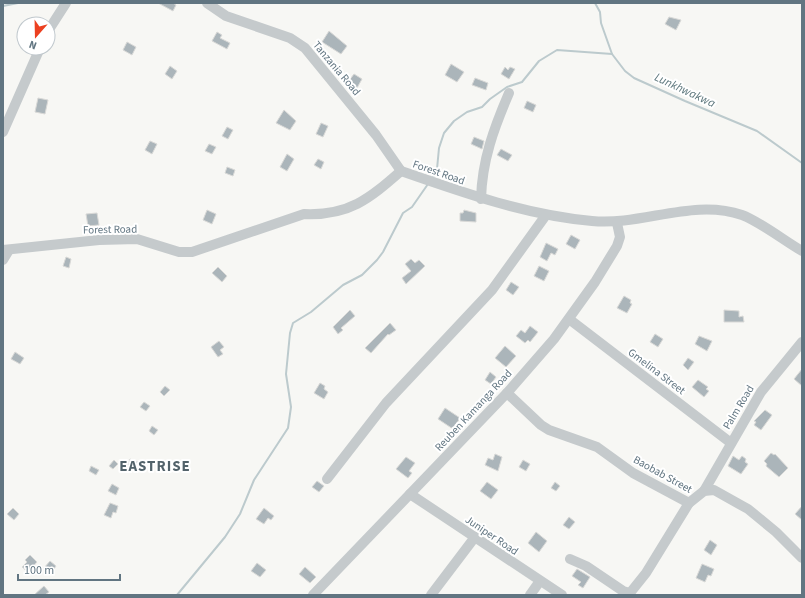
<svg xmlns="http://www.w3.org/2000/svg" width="805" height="598" font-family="'Source Sans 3',sans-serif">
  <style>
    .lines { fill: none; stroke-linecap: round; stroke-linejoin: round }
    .stream { stroke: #bccacd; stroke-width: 2 }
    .building { fill: #abb5ba; stroke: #d9d9d7 }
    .minor { stroke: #c5cacc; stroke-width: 10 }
    .labels { text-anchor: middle; stroke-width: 4; stroke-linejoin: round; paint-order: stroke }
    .street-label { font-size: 11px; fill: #617581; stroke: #fff }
    .water-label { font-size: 12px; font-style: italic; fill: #5c767c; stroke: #fff }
    .district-label { font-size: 15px; font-weight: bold; letter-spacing: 1px; fill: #53636b; stroke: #fff }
  </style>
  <rect width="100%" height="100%" fill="#f7f7f4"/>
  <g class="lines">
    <!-- stream -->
    <g class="stream">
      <path d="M595,3L600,12L601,23L612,54L625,71L634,78L685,101L757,131L802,163"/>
      <path d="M3,6L18,3"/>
      <path d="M432,179L437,169L439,148L444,133L454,121L467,112L482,107L490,99L507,87L522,82L539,61L557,50L612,54"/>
      <path d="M177,595L225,537L240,514L254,480L288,428L291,407L286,374L290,333L293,323L311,312L343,285L362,275L377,260L383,252L403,213L412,207L428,184"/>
    </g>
  </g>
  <!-- building -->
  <g class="building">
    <path d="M158,3H173L176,5L173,11Z"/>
    <path d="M669,17L681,20L676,30L665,24Z"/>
    <path d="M329,31L347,46L341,54L322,42Z"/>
    <path d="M217,32L222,35L220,38L230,43L227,49L212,41Z"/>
    <path d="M127,42L136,47L132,55L123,50Z"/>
    <path d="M451,64L464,72L457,82L445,75Z"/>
    <path d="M170,66L177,71L172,79L165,74Z"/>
    <path d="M505,67L508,70L510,67L515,69L509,79L501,74Z"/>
    <path d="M354,74L362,79L357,88L348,82Z"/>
    <path d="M475,78L488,83L486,90L472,85Z"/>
    <path d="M38,98L48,100L45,114L35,112Z"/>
    <path d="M527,101L536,105L533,112L524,108Z"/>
    <path d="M284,110L296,121L290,130L276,123Z"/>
    <path d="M321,123L328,126L323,137L316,134Z"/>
    <path d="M227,127L233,130L228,139L222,136Z"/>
    <path d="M474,137L484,141L482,149L471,144Z"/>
    <path d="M150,141L157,144L152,154L145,150Z"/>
    <path d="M209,144L216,147L212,154L205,151Z"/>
    <path d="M501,149L512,155L508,161L497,155Z"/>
    <path d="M287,154L294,159L287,171L280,167Z"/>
    <path d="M318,159L324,162L321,169L314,165Z"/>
    <path d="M227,167L235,170L233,176L225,173Z"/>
    <path d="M207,210L216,214L212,224L203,220Z"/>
    <path d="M464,210L476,213V222L460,221V213H463Z"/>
    <path d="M97,213L99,225L88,226L86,214Z"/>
    <path d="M571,235L580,240L575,249L566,244Z"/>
    <path d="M546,243L558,249L555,255L551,253L547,261L540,257Z"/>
    <path d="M66,257L71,259L69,268L63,266Z"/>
    <path d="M411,259L415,263L419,260L425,266L406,284L402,278L411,271L405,264Z"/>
    <path d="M539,266L549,271L544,281L534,276Z"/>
    <path d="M218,267L227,276L222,282L212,273Z"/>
    <path d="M511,282L519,287L513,295L506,290Z"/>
    <path d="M624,296L631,300L630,303L632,304L627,313L617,308Z"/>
    <path d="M350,310L355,316L341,328L343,330L338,334L333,327Z"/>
    <path d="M724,310L739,311V317L743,316L744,322H724Z"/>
    <path d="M390,323L396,330L389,335L388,334L371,353L365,348Z"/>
    <path d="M530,326L538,332L530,342L528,340L525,343L516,336L521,330L525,333Z"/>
    <path d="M655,334L663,339L658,347L650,342Z"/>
    <path d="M699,336L712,341L707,351L695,344Z"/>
    <path d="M219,341L224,347L220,350L223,354L218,357L211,347Z"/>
    <path d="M505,346L516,356L506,367L495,358Z"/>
    <path d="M15,352L24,358L20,364L11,359Z"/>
    <path d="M688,358L694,362L688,370L683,365Z"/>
    <path d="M802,369V386L794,379Z"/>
    <path d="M490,372L496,377L491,384L485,380Z"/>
    <path d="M698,380L708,387L706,389L709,391L704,397L692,387Z"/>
    <path d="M320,383L325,386L324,389L328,392L324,399L314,393Z"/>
    <path d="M165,386L170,390L164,396L160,392Z"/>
    <path d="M144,402L150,406L146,411L140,407Z"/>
    <path d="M445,408L460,418L453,429L438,419Z"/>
    <path d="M765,410L772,415L761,430L754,425L756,422L754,421Z"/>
    <path d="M152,426L158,430L154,435L149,431Z"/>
    <path d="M771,453L774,455L775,454L788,468L779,477L766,466L767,464L764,461Z"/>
    <path d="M495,454L502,457L498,471L485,465L488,458L493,460Z"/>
    <path d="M733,456L739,460L742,456L746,459L745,462L748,464L741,474L728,466Z"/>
    <path d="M406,457L415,463L409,471L412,473L408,478L396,469Z"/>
    <path d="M130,459L138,462L134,470L127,466Z"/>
    <path d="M114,460L118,464L113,469L109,466Z"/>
    <path d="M523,460L530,464L526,471L519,467Z"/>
    <path d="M91,466L99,470L96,475L89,471Z"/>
    <path d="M317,481L324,486L319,492L312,487Z"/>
    <path d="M487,482L498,490L491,499L480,491Z"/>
    <path d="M555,482L560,486L556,491L551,488Z"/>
    <path d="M112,484L119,488L116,495L108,491Z"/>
    <path d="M110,503L118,506L116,513L113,512L111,518L104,515Z"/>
    <path d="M802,506V520L795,514Z"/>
    <path d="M13,508L19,514L14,520L7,514Z"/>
    <path d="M264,508L274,516L271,520L268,518L264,524L256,519Z"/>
    <path d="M569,517L575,522L569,529L563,525Z"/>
    <path d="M536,532L547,541L539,552L528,543Z"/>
    <path d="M710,540L717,545L711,555L704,550Z"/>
    <path d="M30,555L37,562L28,572L22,567L27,562L25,560Z"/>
    <path d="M50,561L56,566L51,573L44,568Z"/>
    <path d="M257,563L266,570L260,577L251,571Z"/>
    <path d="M702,564L714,569L711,576L708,575L705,582L696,578Z"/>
    <path d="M305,567L316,577L310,583L299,574Z"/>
    <path d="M577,569L590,577L583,588L578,585L581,582L572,576Z"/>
    <path d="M44,586L49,592L45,595H34Z"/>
  </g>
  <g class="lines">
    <!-- minor -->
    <g class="minor">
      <path d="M207,3L226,16L290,38L305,48L376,135L401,171"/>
      <path d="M48,31L66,3"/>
      <path d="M3,132L40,48"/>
      <path d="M401,171C464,193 526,215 592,221C642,226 693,198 742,215C759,221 786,242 802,251"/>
      <path d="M481,199C482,160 494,128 509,93"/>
      <path d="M3,250L99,240L137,239L179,252H192L304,214C349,216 369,199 401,171"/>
      <path d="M3,260L9,250"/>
      <path d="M569,319L731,443"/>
      <path d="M507,393L541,425L549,430L597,447L633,473L689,503L704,491L714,490L748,509L776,532L802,558"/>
      <path d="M327,479L386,403L492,290L546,215"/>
      <path d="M704,491L761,392L802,342"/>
      <path d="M410,494L562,595"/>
      <path d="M570,559L586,566L623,591L630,593L646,573L689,503"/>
      <path d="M313,595L507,393L554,339L595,282L617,246L620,237L617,223"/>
      <path d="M431,595L475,537"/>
      <path d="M530,595L540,581"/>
    </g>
  </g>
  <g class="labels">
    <!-- street labels -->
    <g class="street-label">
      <text transform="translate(337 68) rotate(50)" y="4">Tanzania Road</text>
      <text transform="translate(439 172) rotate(19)" y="4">Forest Road</text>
      <text transform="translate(110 229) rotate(-1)" y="4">Forest Road</text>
      <text transform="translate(657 371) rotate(37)" y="4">Gmelina Street</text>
      <text transform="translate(738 407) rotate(-59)" y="4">Palm Road</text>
      <text transform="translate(473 410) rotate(-47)" y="4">Reuben Kamanga Road</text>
      <text transform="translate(663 474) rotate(29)" y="4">Baobab Street</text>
      <text transform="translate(492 535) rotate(34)" y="4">Juniper Road</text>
    </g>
    <!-- water labels -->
    <g class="water-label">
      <text transform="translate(685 90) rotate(25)" y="4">Lunkhwakwa</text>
    </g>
    <!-- district labels -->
    <g class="district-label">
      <text x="155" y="471">EASTRISE</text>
    </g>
  </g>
  <!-- border -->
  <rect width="805" height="598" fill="none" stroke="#617581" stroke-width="8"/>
  <!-- north arrow -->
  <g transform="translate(36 36) rotate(200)"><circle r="19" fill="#ffffff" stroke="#c0c8cd"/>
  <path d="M0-3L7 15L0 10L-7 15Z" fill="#ec4020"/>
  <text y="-6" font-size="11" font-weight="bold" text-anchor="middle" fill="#617581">N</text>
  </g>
  <!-- scale -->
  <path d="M18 574v6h102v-6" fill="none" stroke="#617581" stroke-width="2"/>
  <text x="24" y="574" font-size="12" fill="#617581" stroke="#ffffff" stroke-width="3" paint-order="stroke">100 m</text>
</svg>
